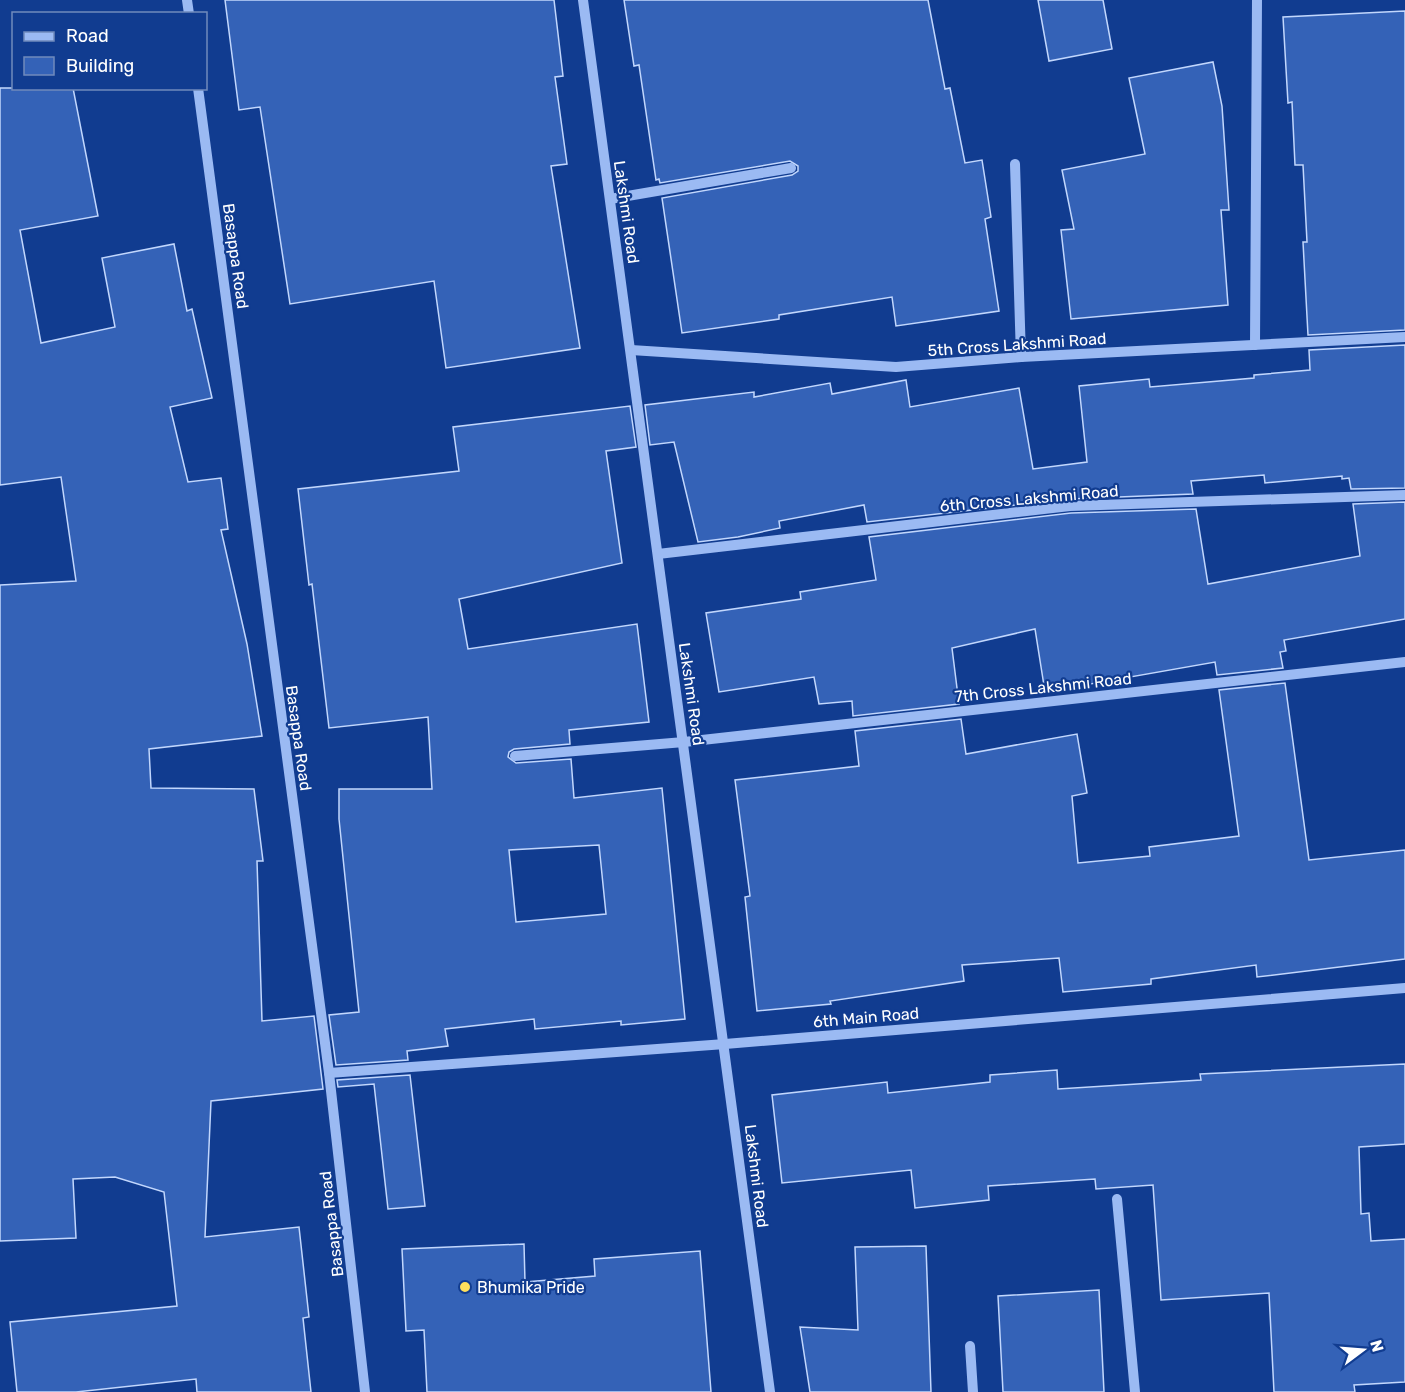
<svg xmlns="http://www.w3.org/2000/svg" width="1405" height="1392" font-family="Rubik,sans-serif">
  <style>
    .building { fill: #3462b7; stroke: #c2d7fd; stroke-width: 1.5; fill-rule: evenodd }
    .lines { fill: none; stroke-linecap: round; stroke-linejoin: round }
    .minor { stroke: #9bbaf3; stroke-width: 10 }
    .poi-dot { fill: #ffe05c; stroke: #113c90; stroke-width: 2 }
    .labels { text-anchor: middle; stroke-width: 4.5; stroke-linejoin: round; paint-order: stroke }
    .street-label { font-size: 16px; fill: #fff; stroke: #113c90 }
    .poi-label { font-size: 16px; fill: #fff; stroke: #113c90; text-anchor: start }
  </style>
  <rect width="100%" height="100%" fill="#113c90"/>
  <!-- building -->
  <g class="building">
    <path d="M225,0H554L563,76L555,77L567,164L551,166L580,348L446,368L434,281L290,304L260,107L239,110Z"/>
    <path d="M624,0H928L945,89L950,88L965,163L982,160L991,217L985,219L999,311L896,326L892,297L779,315V319L682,333L662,198L792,175L798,171V166L790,161L660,183L659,179L656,180L639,65L634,66Z"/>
    <path d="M1038,0H1103L1112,49L1049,61Z"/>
    <path d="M1405,11V330L1308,335L1303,242H1307L1303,165H1295L1292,102L1288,103L1283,17Z"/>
    <path d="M1213,62L1222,106L1229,210H1221L1228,305L1071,319L1061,230L1074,229L1062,170L1145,154L1129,78Z"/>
    <path d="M0,88H73L98,216L20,230L41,343L115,327L102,258L174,244L187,311L192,309L212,398L170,407L188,482L221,478L228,529L221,530L247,644L262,736L149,749L151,788L254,789L263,861H257L262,1021L314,1016L323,1089L211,1101L205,1237L299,1227L309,1317L303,1318L311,1392H197L196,1379L76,1392H17L10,1322L177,1306L164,1192L115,1177L73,1179L76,1238L0,1241V585L76,581L61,477L0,485Z"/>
    <path d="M1405,345V488L1351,489L1349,478L1342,479V476L1265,483L1264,475L1191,481L1193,494L1069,499L867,522L864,505L779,521L780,528L738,537L698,542L674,442L650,445L645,405L754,392V397L830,383L832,394L906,380L910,407L1019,388L1033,469L1087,462L1079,386L1149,379L1150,387L1254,378V375L1310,370L1309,350Z"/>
    <path d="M630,406L636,447L606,451L622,563L459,599L468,649L637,624L649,722L569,730L570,744L514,749L509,752L508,757L516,763L571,759L574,798L662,788L685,1019L621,1025V1021L535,1029L534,1019L445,1029L448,1046L407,1051L408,1060L336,1065L329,1015L359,1012L339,819V789H432L428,717L329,728L312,584L309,585L298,489L459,471L453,427ZM599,845L606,914L516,922L509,850Z"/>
    <path d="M1405,502V619L1284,640L1286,651L1280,652L1283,668L1217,675L1215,662L1045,692L1035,629L952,648L959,704L853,716L852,701L819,704L814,677L719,692L706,613L801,599L800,592L876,580L869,537L1071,513L1196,509L1208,584L1360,556L1353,504Z"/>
    <path d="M1285,683L1309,860L1405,850V959L1257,977L1256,965L1151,979V984L1063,992L1059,958L962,965L964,981L830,1001L831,1004L757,1011L745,897L750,896L735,780L859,766L855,731L961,719L966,754L1077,734L1087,793L1072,796L1078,863L1150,856L1149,847L1239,836L1219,690Z"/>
    <path d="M1405,1064V1144L1359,1147L1361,1214L1369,1213L1371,1241L1405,1239V1382L1354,1385L1355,1392H1274L1269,1293L1161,1300L1153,1185L1096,1189L1095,1179L988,1186L989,1200L915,1208L911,1170L782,1183L772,1095L887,1082L888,1093L990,1082V1075L1057,1070L1058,1089L1201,1080L1200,1074Z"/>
    <path d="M410,1075L425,1206L388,1209L374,1084L338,1087L337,1080Z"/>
    <path d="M524,1244L525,1282L595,1276L594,1259L700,1251L711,1392H427L424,1330L406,1331L402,1249Z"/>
    <path d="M926,1246L931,1392H810L800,1327L858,1330L855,1247Z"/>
    <path d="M1099,1290L1104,1392H1003L998,1296Z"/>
  </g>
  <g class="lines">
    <!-- minor -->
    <g class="minor">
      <path d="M187,0L189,14"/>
      <path d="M583,0L770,1392"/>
      <path d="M198,88L329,1073L365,1392"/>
      <path d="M1015,164L1021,357"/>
      <path d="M610,199L791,168"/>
      <path d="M1255,345L1257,0"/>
      <path d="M631,350L896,367L1021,357L1405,337"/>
      <path d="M658,554L1070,506L1405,495"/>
      <path d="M515,756L684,742L1405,662"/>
      <path d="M329,1073L725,1044L1405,988"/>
      <path d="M1117,1199L1135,1392"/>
      <path d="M970,1346L973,1392"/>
    </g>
  </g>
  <!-- markers -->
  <circle class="poi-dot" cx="465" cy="1287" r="6"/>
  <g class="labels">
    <!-- street labels -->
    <g class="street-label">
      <text transform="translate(627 212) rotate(82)" y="6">Lakshmi Road</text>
      <text transform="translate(236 256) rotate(82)" y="6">Basappa Road</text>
      <text transform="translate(1017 344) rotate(-4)" y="6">5th Cross Lakshmi Road</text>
      <text transform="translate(1029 498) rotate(-5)" y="6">6th Cross Lakshmi Road</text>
      <text transform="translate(1043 687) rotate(-6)" y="6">7th Cross Lakshmi Road</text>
      <text transform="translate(692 694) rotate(82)" y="6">Lakshmi Road</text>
      <text transform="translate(299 738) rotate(82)" y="6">Basappa Road</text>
      <text transform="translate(866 1017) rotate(-5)" y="6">6th Main Road</text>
      <text transform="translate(757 1176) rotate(83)" y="6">Lakshmi Road</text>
      <text transform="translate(331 1224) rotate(-97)" y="6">Basappa Road</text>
    </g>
    <!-- poi labels -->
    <g class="poi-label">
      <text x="477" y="1293">Bhumika Pride</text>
    </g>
  </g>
  <!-- legend -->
  <rect x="12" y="12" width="195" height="78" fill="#113c90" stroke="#708abc" stroke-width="1.5"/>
  <rect x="24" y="32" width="30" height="9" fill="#9bbaf3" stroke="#708abc" stroke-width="1.5"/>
  <text x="66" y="42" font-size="18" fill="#ffffff">Road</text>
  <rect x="24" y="57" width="30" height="18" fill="#3462b7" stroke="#708abc" stroke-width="1.5"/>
  <text x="66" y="72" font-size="18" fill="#ffffff">Building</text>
  <!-- north arrow -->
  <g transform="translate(1363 1350) rotate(74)" stroke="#113c90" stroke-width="4.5" paint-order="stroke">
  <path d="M0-4.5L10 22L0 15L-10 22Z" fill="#ffffff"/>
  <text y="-9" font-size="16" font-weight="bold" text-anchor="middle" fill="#ffffff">N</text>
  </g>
</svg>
